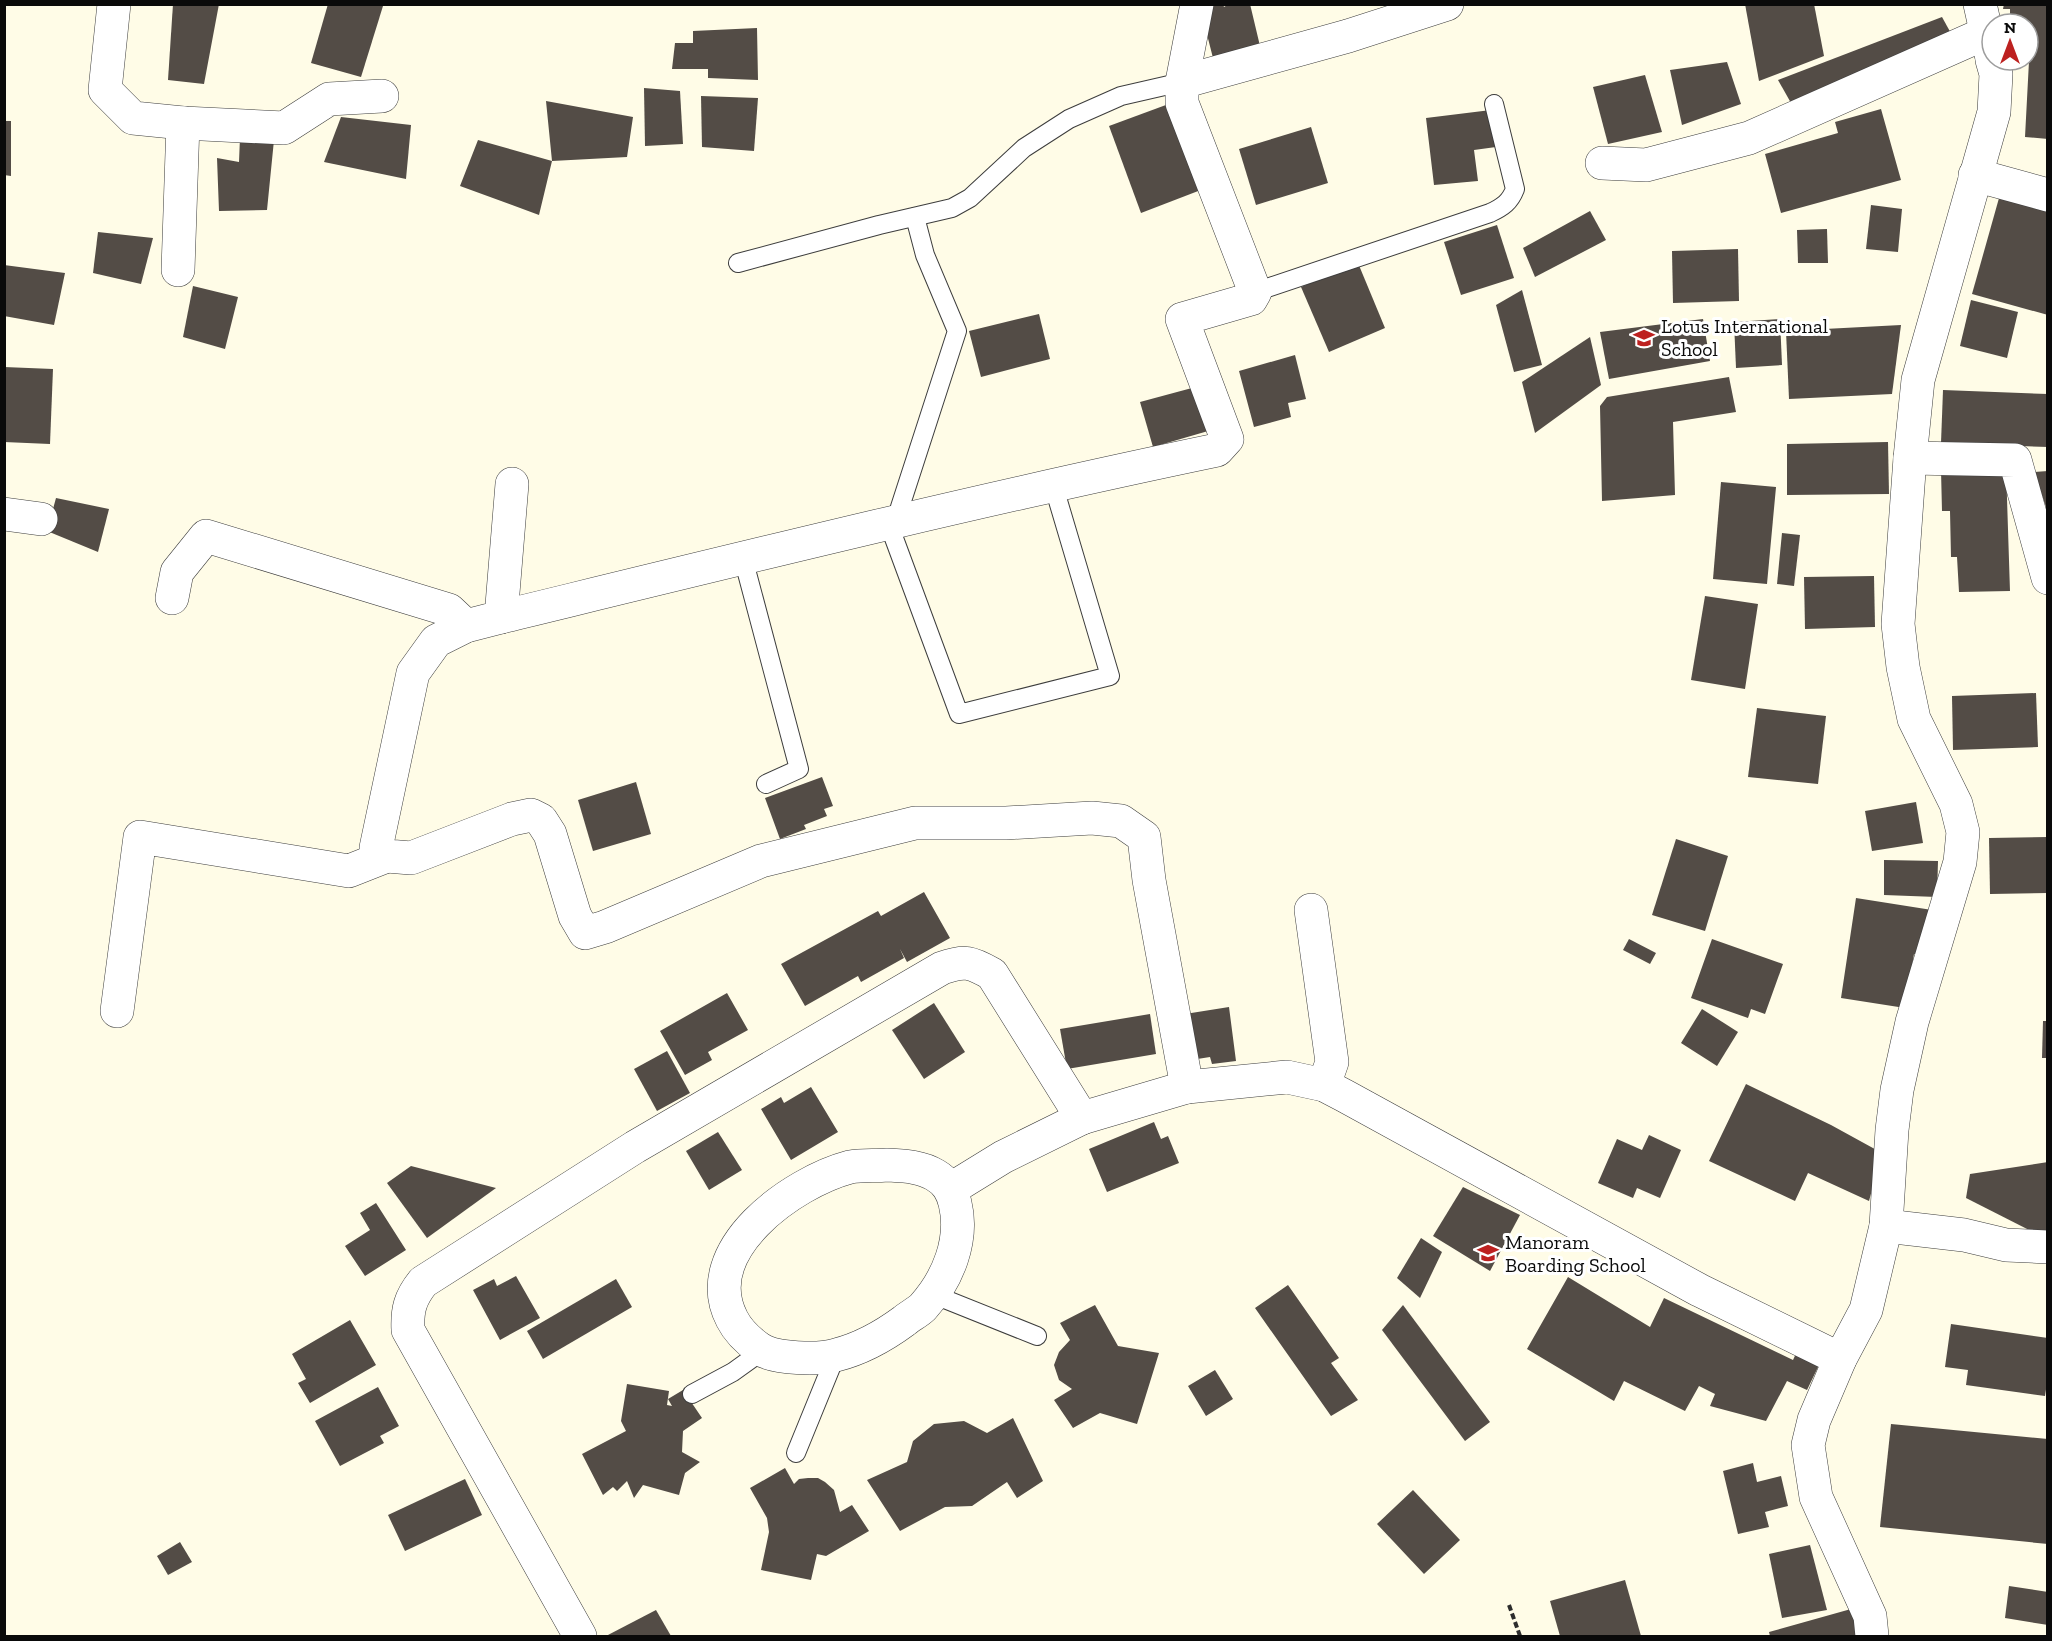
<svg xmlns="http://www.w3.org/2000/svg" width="2052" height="1641" font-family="'Zilla Slab',serif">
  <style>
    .building { fill: #534c46 }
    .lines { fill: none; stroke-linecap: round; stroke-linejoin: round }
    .lane-casing { stroke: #3d3d3d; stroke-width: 20 }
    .street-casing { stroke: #3d3d3d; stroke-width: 34 }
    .path { stroke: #2c2c2c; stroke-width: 4; stroke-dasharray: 6 3; stroke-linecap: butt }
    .lane { stroke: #fff; stroke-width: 18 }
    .street { stroke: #fff; stroke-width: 33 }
    .labels { text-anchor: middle; stroke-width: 6; stroke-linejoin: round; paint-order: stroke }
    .poi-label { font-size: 20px; fill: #0a0a0a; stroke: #fff; text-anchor: start }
  </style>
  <rect width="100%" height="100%" fill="#fffce7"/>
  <!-- building -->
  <g class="building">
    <path d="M173,4H219L204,84L168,80Z"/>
    <path d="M328,4L383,6L361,77L311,63Z"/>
    <path d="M1211,4H1223L1224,7L1229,4H1250L1260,46L1213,58L1200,7Z"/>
    <path d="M1745,4H1814L1824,56L1759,81Z"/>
    <path d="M2004,4H2048V139L2025,137L2030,42L2028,40V24H2010V9H2003Z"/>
    <path d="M1942,17L1953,37L1795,110L1778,80Z"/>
    <path d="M757,28L758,80L708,78V69H672L675,43H693V31Z"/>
    <path d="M1727,62L1741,104L1682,125L1670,70Z"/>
    <path d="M1645,75L1662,132L1608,144L1593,87Z"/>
    <path d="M644,88L680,91L683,144L645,146Z"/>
    <path d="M701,96L758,98L754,151L702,147Z"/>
    <path d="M546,101L633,117L627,157L552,161L539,215L460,186L478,140L552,161Z"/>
    <path d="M1174,102L1206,188L1141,213L1109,126Z"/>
    <path d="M1881,109L1901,180L1781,213L1765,154L1838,133L1835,122Z"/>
    <path d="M1491,110L1496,147L1474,150L1478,181L1434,185L1426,118Z"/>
    <path d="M341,117L411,125L406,179L324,162Z"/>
    <path d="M4,121H11V176L4,175Z"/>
    <path d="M1311,127L1328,183L1256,205L1239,149Z"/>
    <path d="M240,137L274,140L267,210L219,211L217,158L239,162Z"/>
    <path d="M2001,191L2048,203V315L1972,294Z"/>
    <path d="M1871,205L1902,209L1898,252L1866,249Z"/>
    <path d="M1590,211L1606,240L1535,277L1523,248Z"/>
    <path d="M1497,225L1514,278L1461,295L1444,242Z"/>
    <path d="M1827,229L1828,263H1798L1797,230Z"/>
    <path d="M98,232L153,238L141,284L93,273Z"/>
    <path d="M1738,249L1739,301L1673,303L1672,251Z"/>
    <path d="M1358,263L1385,328L1329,352L1301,287Z"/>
    <path d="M4,265L65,273L54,325L4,316Z"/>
    <path d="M193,286L238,297L225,349L183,337Z"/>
    <path d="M1522,290L1542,365L1514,372L1496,305Z"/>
    <path d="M1971,300L2018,312L2007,358L1960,346Z"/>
    <path d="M1039,314L1050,359L981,377L969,331Z"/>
    <path d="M1703,319L1710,361L1609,379L1600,332Z"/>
    <path d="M1780,319L1782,365L1736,368L1734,322Z"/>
    <path d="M1901,325L1892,394L1789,399L1786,331Z"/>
    <path d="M1590,337L1601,385L1535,433L1522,382Z"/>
    <path d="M1295,355L1306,399L1288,403L1291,417L1254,427L1239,371Z"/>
    <path d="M4,367L53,369L50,444L4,442Z"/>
    <path d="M1729,377L1736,412L1673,422L1675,495L1602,501L1600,406L1607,397Z"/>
    <path d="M1203,385L1215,429L1153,447L1140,402Z"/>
    <path d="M1943,390L2048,394V447L1941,443Z"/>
    <path d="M1888,442L1889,494L1787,495V444Z"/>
    <path d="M2006,468L2010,591L1959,592L1957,557H1951L1950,511H1942L1941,470Z"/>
    <path d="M2048,471V510H2047L2034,472Z"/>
    <path d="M1721,482L1776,487L1767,584L1713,579Z"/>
    <path d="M56,498L109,509L98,552L47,531Z"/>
    <path d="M1782,533L1800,535L1794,586L1777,584Z"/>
    <path d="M1874,576L1875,627L1805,629L1804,577Z"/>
    <path d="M1705,596L1758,604L1745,689L1691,680Z"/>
    <path d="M2036,693L2038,747L1953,750L1952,696Z"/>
    <path d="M1757,708L1826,716L1818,784L1748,777Z"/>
    <path d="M822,777L833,806L824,809L827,816L804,825L806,829L780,839L765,798Z"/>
    <path d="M636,782L651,834L593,851L578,800Z"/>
    <path d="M1916,802L1923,843L1872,851L1865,811Z"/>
    <path d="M2048,837V893L1990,894L1989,838Z"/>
    <path d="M1676,839L1728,856L1705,931L1652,915Z"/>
    <path d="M1884,860L1938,861L1937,897L1884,895Z"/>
    <path d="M924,892L950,938L907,962L900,949L904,958L861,982L858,976L805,1006L781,964L878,911L881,916Z"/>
    <path d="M1856,898L1932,910L1924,956L1914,954L1905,1008L1841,998Z"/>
    <path d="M1629,939L1656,953L1650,964L1623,950Z"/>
    <path d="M1712,939L1783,964L1765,1014L1751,1009L1748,1018L1691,998Z"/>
    <path d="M727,993L748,1030L708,1052L712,1060L685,1075L660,1031Z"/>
    <path d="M934,1003L965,1052L924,1079L892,1030Z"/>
    <path d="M1229,1007L1236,1061L1212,1064L1210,1057L1191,1060L1185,1014Z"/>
    <path d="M1702,1009L1738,1032L1717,1066L1681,1043Z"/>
    <path d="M1150,1014L1156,1054L1067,1069L1060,1029Z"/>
    <path d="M2043,1021H2048V1058H2042Z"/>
    <path d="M667,1051L690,1093L657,1111L634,1069Z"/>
    <path d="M1746,1084L1831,1125L1882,1153L1869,1201L1808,1173L1795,1201L1709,1161Z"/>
    <path d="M811,1087L838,1132L791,1160L761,1109L781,1097L784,1103Z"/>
    <path d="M1154,1122L1161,1139L1168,1136L1179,1163L1107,1192L1089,1149Z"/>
    <path d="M718,1132L742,1170L709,1190L686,1151Z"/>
    <path d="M1649,1135L1681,1150L1660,1198L1637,1188L1633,1198L1598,1183L1617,1139L1642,1150Z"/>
    <path d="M2048,1162V1231L2035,1233L1966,1198L1970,1174Z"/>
    <path d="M411,1166L496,1188L427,1238L387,1183Z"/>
    <path d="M1463,1187L1520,1215L1490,1271L1433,1236Z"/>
    <path d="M376,1203L406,1250L365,1276L345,1246L370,1230L360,1213Z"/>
    <path d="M1421,1238L1442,1252L1420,1298L1397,1278Z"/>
    <path d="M516,1276L540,1318L500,1340L473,1290L494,1279L497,1286Z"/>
    <path d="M1568,1277L1650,1327L1664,1298L1793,1360L1800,1345L1819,1365L1807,1390L1787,1381L1766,1421L1710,1406L1715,1394L1699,1386L1685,1411L1624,1381L1614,1401L1527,1349Z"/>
    <path d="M616,1279L632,1307L543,1359L527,1331Z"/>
    <path d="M1288,1285L1339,1358L1331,1363L1358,1400L1331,1416L1255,1308Z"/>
    <path d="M1095,1305L1118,1346L1159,1353L1137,1424L1100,1413L1073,1428L1054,1400L1072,1389L1059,1380L1054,1365L1059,1352L1070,1340L1060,1323Z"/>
    <path d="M1403,1305L1490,1422L1465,1441L1382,1330Z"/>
    <path d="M350,1320L376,1365L310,1403L298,1383L306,1379L292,1354Z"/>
    <path d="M1951,1324L2048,1338V1376L2045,1396L1966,1385L1968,1370L1945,1367Z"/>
    <path d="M1215,1370L1233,1399L1206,1416L1188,1386Z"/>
    <path d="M627,1384L669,1391L667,1405L672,1406L668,1399L683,1390L702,1418L683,1431L682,1452L700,1462L685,1473L679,1495L643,1485L634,1498L627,1481L617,1491L613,1487L603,1495L582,1454L626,1431L621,1421Z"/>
    <path d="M378,1387L399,1426L380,1436L384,1443L340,1466L315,1421Z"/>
    <path d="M1013,1418L1043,1481L1017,1498L1007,1482L972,1506L945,1507L900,1531L867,1480L907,1462L913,1441L934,1424L964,1421L987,1433Z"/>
    <path d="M1891,1424L2048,1439V1544L1880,1527Z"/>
    <path d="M1753,1463L1757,1482L1781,1476L1788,1506L1765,1512L1769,1527L1738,1534L1723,1471Z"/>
    <path d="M785,1468L794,1484L799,1479L808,1478H818L825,1482L834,1490L840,1512L852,1505L869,1531L826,1556L817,1554L811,1580L761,1570L769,1532L767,1518L750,1488Z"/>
    <path d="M465,1479L482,1515L405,1551L388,1515Z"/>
    <path d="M1413,1490L1460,1540L1424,1574L1377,1524Z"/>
    <path d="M180,1542L192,1562L168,1575L157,1556Z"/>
    <path d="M1810,1545L1827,1610L1782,1618L1769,1554Z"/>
    <path d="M1625,1580L1641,1636H1560L1550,1601Z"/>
    <path d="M2009,1586L2048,1592V1625L2005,1618Z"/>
    <path d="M1851,1609L1859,1636H1770L1769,1632Z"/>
    <path d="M656,1610L671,1636H606Z"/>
  </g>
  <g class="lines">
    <defs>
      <g id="lane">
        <path d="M738,263L879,225L952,208L970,198L1024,148L1069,119L1121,96L1182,82"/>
        <path d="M1255,292L1490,213C1503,207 1510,202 1515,189L1494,104"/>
        <path d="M899,520L900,507L957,331L925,255L915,217"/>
        <path d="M888,522L959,714L1110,676L1053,484"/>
        <path d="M743,558L799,769L766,784"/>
        <path d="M932,1294L1037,1336"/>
        <path d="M692,1394L733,1372L762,1351"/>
        <path d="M796,1453L836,1355"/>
      </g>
      <g id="street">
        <path d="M114,4L105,90L133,118L183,123L178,270"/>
        <path d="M1980,4L1991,54"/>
        <path d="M1182,82L1197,4"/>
        <path d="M183,123L284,128L329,99L382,96"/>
        <path d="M1602,163L1646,165L1749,138L1986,33"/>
        <path d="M1975,175L2048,195"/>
        <path d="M1910,458L2015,460L2048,578"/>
        <path d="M512,484L501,617L466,626L436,641L413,673L376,848L387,856L411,858L512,819L531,815L541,820L550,834L575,916L585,933L605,927L761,861L915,823H1006L1092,818L1121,821L1144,837L1149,880L1187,1087"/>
        <path d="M4,514L41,519"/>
        <path d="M172,598L177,572L206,536L449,610L466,626"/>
        <path d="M501,617C739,559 977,500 1217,450L1227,439L1182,319L1251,299L1255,292L1182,103V82L1348,36L1447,4"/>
        <path d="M1311,910L1332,1062L1324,1085"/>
        <path d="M117,1011L140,837L349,871L387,856"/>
        <path d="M887,1165C903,1166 920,1166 935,1175C947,1182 952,1191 955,1203C964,1240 948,1279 923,1307C918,1312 910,1316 904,1321C885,1335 860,1349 836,1355C819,1360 775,1359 760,1349C750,1342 738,1331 732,1319C696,1250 793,1182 850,1167C862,1165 875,1166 887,1165Z"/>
        <path d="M951,1189L1003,1157L1082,1118L1187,1087L1287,1077L1324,1085L1345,1096L1699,1290L1840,1359"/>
        <path d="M1886,1226L1964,1235L2006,1245L2048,1247"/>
        <path d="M580,1636L408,1330C407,1310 410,1298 423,1282L635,1147L942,968C965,960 971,962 992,974L1082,1118"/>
        <path d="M1872,1636L1870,1616L1816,1497L1808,1445L1814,1420L1840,1359L1866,1310L1886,1226L1892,1130L1897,1090L1912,1022L1960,862L1963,832L1956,804L1914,719L1903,667L1898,624L1910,458L1918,380L1994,112L1996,74L1992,60"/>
      </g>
    </defs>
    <!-- lane casing -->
    <use href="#lane" class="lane-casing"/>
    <!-- street casing -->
    <use href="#street" class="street-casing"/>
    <!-- path -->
    <path class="path" d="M1509,1605L1520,1636"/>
    <!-- lane -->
    <use href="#lane" class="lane"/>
    <!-- street -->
    <use href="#street" class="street"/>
  </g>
  <!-- icons -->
  <defs>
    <symbol id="school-bare" viewBox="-9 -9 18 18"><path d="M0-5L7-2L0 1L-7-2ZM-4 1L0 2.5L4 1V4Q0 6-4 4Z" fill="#bd2120" stroke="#fff" stroke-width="2.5" paint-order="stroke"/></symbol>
  </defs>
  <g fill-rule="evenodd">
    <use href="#school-bare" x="1629" y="323" width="30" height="30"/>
    <use href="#school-bare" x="1473" y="1238" width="30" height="30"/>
  </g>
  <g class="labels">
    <!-- poi labels -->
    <g class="poi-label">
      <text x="1661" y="333">Lotus International<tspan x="1661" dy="23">School</tspan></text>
      <text x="1505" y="1249">Manoram<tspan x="1505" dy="23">Boarding School</tspan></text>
    </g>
  </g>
  <!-- border -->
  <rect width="2052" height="1641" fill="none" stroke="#0a0a0a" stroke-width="12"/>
  <!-- north arrow -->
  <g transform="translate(2010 42)"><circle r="28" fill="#ffffff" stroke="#9d9d9d" stroke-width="1.5"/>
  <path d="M0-4.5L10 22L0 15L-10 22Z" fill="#bd2120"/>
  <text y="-9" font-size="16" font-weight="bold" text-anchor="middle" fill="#0a0a0a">N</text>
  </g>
</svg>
